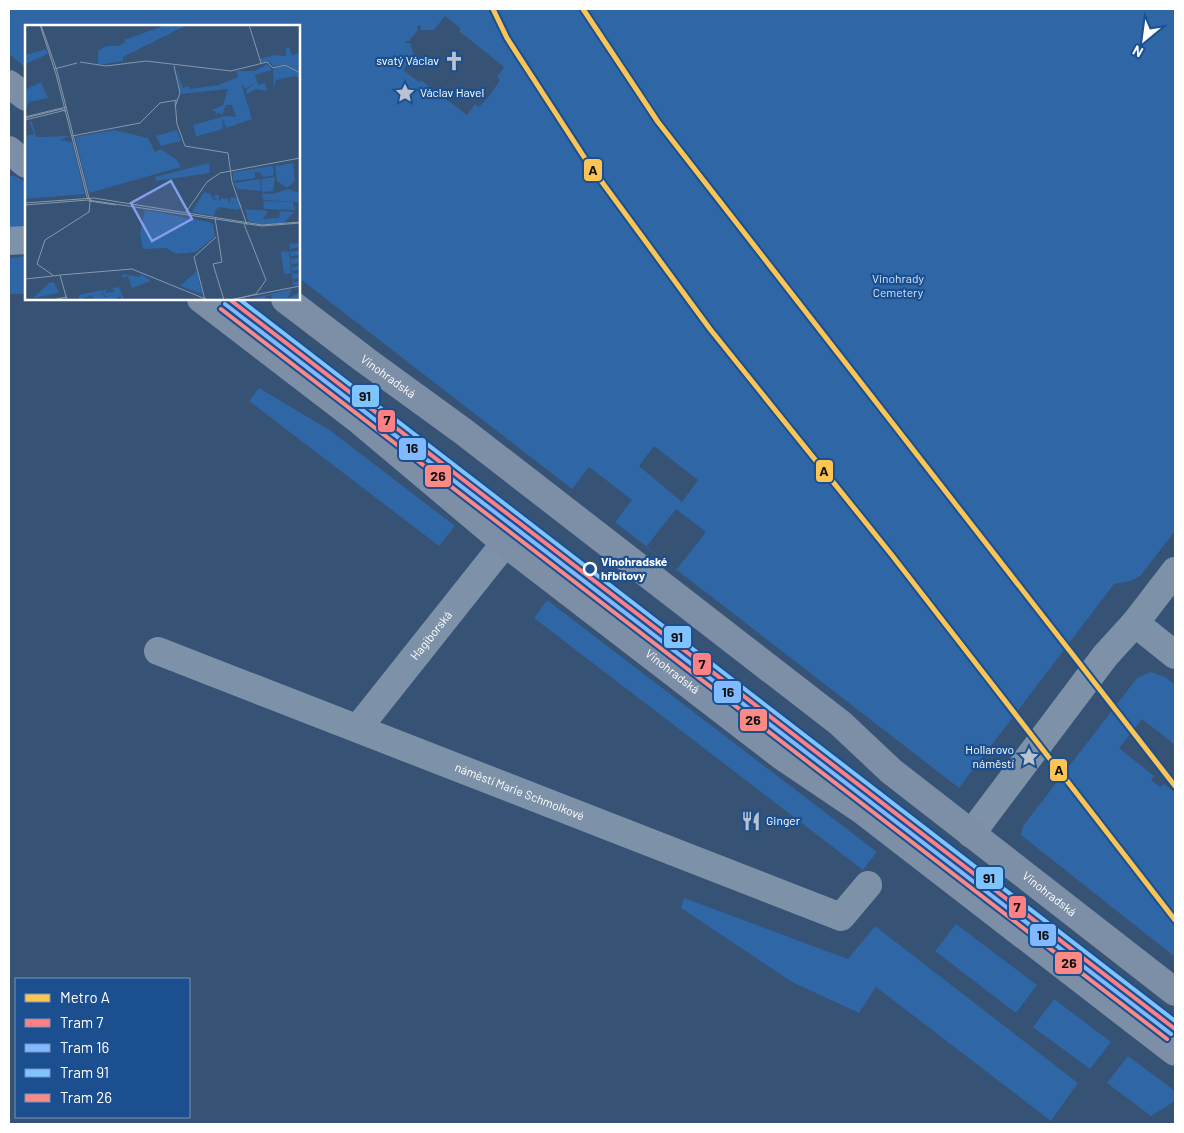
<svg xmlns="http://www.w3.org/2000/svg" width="1184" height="1133" font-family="Barlow,sans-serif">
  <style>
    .green { fill: #2f66a5; fill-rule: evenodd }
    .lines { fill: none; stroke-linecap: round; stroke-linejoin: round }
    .minor { stroke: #7d92a8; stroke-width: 28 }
    .major { stroke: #7d8ea7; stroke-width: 28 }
    .tram-1-casing { stroke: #1b4f8f; stroke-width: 8 }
    .tram-2-casing { stroke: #1b4f8f; stroke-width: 8 }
    .tram-3-casing { stroke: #1b4f8f; stroke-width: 8 }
    .tram-4-casing { stroke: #1b4f8f; stroke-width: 8 }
    .tram-1 { stroke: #ff8084; stroke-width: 4 }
    .tram-2 { stroke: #80b9ff; stroke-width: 4 }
    .tram-3 { stroke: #80c4ff; stroke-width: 4 }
    .tram-4 { stroke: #f98a86; stroke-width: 4 }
    .metro-1-casing { stroke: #1b4f8f; stroke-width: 9 }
    .metro-1 { stroke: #fcc553; stroke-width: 5 }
    .stop-dot { fill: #1b4f8f; stroke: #fff; stroke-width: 2.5 }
    .labels { text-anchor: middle; stroke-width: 4.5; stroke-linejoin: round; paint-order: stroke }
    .poi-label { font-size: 12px; fill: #fff; stroke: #1b4f8f; text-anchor: end }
    .park-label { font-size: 12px; fill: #cfe3fa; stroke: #1b4f8f }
    .street-label { font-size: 12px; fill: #fff; stroke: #1b4f8f }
    .stop-label { font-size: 12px; font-weight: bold; fill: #fff; stroke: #1b4f8f; text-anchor: start }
    .inset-road { fill: none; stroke: #8697ac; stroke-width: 1 }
    .view { fill: #839eea; fill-opacity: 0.15; stroke: #839eea; stroke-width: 2.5 }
    .inset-edge { fill: none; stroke: #fff; stroke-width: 2.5 }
    .line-badge { stroke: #1b4f8f; stroke-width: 2 }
    .pale-badge-label { font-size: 14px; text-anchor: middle; font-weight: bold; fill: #111 }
  </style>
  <rect width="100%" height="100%" fill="#365274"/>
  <!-- green -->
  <g class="green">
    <path d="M9,9H1175V531L1140,576L1131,581L1114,584L959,788L299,278V26H26V68L9,54ZM445,16L461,29L459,31L504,67L497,77L500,80L487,99L479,107L475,104L467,115L421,80L419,82L403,70L414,56L410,43H406L405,41H409L418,30L417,26L420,25L421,30H434ZM654,446L698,480L682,502L639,466ZM589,467L632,500L615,522L572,489ZM676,509L706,532L676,570L646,547Z"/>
    <path d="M9,175L17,177L26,183V229L9,230Z"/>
    <path d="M26,256V294H9V258Z"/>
    <path d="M259,388L331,431L455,526L439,546L249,401Z"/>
    <path d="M547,600L877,852L863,870L534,618Z"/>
    <path d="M1151,672L1165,677L1175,685V745L1142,719L1119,748L1154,776L1151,780L1160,787L1164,784L1173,791L1175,789V957L1021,835L1023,826L1137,678Z"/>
    <path d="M684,898L848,959L875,926L1078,1083L1051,1121L876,987L859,1013L792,982L681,908Z"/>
    <path d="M956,924L1037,985L1016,1013L935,951Z"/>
    <path d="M1054,999L1111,1042L1090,1069L1033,1027Z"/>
    <path d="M1128,1056L1175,1091V1101L1151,1116L1107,1083Z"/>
  </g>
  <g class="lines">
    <!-- minor -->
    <g class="minor">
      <path d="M9,241L26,240"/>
      <path d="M1135,623L1175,655"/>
      <path id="s1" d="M158,651L841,917L868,885"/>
      <path id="s2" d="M358,728L505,543"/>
      <path d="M971,834L1105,656L1135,623L1175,571"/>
    </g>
    <!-- major -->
    <g class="major">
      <path d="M9,84L26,97"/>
      <path d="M9,150L26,164"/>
      <path id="s3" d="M201,299L360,421L505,543L783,757L863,811L1175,1052"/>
      <path id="s4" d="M285,299L365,360L464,432L840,723L891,771L1175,992"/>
    </g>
    <defs>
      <path id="tram-1" d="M229,299L1175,1029"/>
      <path id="tram-2" d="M225,304L1171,1034"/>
      <path id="tram-3" d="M239,299L1175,1021"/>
      <path id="tram-4" d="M221,309L1167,1039"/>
    </defs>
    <!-- tram-1 casing -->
    <use href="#tram-1" class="tram-1-casing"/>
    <!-- tram-2 casing -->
    <use href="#tram-2" class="tram-2-casing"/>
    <!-- tram-3 casing -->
    <use href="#tram-3" class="tram-3-casing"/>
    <!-- tram-4 casing -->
    <use href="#tram-4" class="tram-4-casing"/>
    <!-- tram-1 -->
    <use href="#tram-1" class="tram-1"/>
    <!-- tram-2 -->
    <use href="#tram-2" class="tram-2"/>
    <!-- tram-3 -->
    <use href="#tram-3" class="tram-3"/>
    <!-- tram-4 -->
    <use href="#tram-4" class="tram-4"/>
    <defs>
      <g id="metro-1">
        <path d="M493,9L507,38L588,163L710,329L891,554L1175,920"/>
        <path d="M583,9L658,122L1175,786"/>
      </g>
    </defs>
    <!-- metro-1 casing -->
    <use href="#metro-1" class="metro-1-casing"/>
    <!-- metro-1 -->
    <use href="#metro-1" class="metro-1"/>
  </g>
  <!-- icons -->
  <defs>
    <symbol id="church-bare" viewBox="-9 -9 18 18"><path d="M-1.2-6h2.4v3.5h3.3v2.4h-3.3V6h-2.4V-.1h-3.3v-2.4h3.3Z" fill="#b9c2ce" stroke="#1b4f8f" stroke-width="2.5" paint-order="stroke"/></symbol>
    <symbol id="sight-bare" viewBox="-9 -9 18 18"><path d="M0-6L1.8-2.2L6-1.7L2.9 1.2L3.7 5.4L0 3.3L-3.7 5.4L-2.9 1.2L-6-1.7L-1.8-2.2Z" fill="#b9c2ce" stroke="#1b4f8f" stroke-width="2.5" paint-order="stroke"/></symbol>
    <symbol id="restaurant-bare" viewBox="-9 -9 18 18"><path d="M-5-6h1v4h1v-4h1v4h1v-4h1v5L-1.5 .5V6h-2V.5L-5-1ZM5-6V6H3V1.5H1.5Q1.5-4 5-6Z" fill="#b9c2ce" stroke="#1b4f8f" stroke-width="2.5" paint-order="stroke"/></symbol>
  </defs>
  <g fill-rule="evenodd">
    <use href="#church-bare" x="440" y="47" width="28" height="28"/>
    <use href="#sight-bare" x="391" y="79" width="28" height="28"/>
    <use href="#sight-bare" x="1015" y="743" width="28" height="28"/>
    <use href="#restaurant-bare" x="737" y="807" width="28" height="28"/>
  </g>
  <!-- markers -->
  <circle class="stop-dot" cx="590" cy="569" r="6"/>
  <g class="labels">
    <!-- poi labels -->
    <g class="poi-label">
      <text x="439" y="65">svatý Václav</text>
      <text x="420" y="97" text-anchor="start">Václav Havel</text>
      <text x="1014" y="754">Hollarovo<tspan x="1014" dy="14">náměstí</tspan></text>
      <text x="766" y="825" text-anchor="start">Ginger</text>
    </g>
    <!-- park labels -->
    <g class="park-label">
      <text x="898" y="283">Vinohrady<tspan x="898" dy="14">Cemetery</tspan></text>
    </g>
    <!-- street labels -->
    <g class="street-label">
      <text dy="4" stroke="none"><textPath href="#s4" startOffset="129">Vinohradská</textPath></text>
      <text dy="4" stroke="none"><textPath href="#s2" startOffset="118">Hagiborská</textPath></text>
      <text dy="4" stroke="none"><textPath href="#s3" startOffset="601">Vinohradská</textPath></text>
      <text dy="4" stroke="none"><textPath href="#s1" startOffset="388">náměstí Marie Schmolkové</textPath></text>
      <text dy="4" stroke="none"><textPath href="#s4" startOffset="969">Vinohradská</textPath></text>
    </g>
    <!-- stop labels -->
    <g class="stop-label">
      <text x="601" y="566">Vinohradské<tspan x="601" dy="14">hřbitovy</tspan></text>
    </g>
  </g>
  <!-- overview -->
  <g transform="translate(25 25)">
    <rect width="275" height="275" fill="#365274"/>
    <path d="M141,0H162L98,32V36L73,40V26L81,21H93L101,17L99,15ZM264,22L267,30L275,28V48L260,39L248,42L246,38L237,37L235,34L250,30L261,31V23ZM21,24L23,29L0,39V30ZM243,39L247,45L230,50L233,60L240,58L242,66L231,64L222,69L221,65L231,57L220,64L216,58L227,94L201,103L197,92L198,104L158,115L171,111L168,100L200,91L211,92L207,80H201L197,90L193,87L190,92L191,87L187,85L198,80L203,64L156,69L151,43L158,63L164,61L165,64L194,60L213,52L211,46H229ZM259,40L275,49V54L270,51L251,55L249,64L248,44ZM16,57L23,73L4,77L1,83L0,65ZM4,96L7,97L11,112L45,111L35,115L47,117L60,169L0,174V111L9,109ZM89,105L123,113L130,127L136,124L152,135L156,142L64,168L50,112ZM152,105L156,116L136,121L131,111ZM184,138L185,148L131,156L130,152ZM268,138L270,156L262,163L252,156L250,141ZM248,141L249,150L239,152L234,147H230L231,153L230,147V153L208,156V147ZM250,152L248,166L237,167L236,154ZM235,154L236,166L212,164L209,158ZM264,164L274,168L273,177L238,175L237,168L247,169ZM179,167L186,169V173L189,170L188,174L190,175H193L190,174V170H194V177L196,173L203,174L204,179L206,172L213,173L217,181L213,185L194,182L193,186L191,183L189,191L167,187ZM238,176L268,177L269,184L271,180L270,185L243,184H239ZM220,184L243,186L238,194L254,193L255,186L269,187L259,198L237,200L223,196ZM120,185L184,197L188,199L190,211L171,227L151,229L141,223L118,224L115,209ZM264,216L265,219L275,218V222L265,224L266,227L275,225V230L266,231V234L275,233V238L267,239V242L275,241V245L267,246L268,249L275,248V253L268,254L269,257L275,256V260H268ZM264,226L266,248L259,249L256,227ZM172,246L177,269L155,261ZM98,249L115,252L116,249L126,256L107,263L103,251L97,253ZM29,257L34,268L8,273L24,258ZM94,262L99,275H95L96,271L91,273L94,275H68L67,270L54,275V270L77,265L79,272H82L79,270L78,265L82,264L80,268L87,267L90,266L87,263ZM267,264L262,274L275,267V275H248L246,270L241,271V275L228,273Z" fill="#2f66a5"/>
    <path class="inset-road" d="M15,0L31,49L62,172L66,175M16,0L32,46L65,177L64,187L20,215L12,239L29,251L35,250L42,275M224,0L236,38M55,37L81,41L121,36L206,46L242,37L248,43L260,40L275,48M149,41L155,68L150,82M29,44L52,38M150,76L152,99L160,121L203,128L207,157L222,200M0,92L41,82M0,93L37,84L41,87M0,95L41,85M47,111L115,98L135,78L152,75M64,176L91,180M0,178L69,173L237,200L275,197M0,180L63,175L237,201L275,198M161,187L182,157L195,148L275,133M190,193L197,237L188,239L199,275M35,250L107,244L183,275M0,254L28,251M27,275L42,272M180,275L169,232L191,212M204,275L275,261M207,275L231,269L241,255L219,199"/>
    <path class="view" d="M146,156L167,194L127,216L106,178Z"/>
    <rect width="275" height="275" class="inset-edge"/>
  </g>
  <g class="line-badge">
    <rect x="583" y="158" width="20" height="24" rx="5" fill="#fcc553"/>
    <rect x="351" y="384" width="29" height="24" rx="5" fill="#80c4ff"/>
    <rect x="377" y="409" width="19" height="24" rx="5" fill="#ff8084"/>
    <rect x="398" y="437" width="29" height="24" rx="5" fill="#80b9ff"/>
    <rect x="815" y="459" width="19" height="24" rx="5" fill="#fcc553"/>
    <rect x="424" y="464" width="28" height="24" rx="5" fill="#f98a86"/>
    <rect x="663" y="625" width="29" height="24" rx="5" fill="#80c4ff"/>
    <rect x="692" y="652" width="20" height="24" rx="5" fill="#ff8084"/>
    <rect x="713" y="680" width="29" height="24" rx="5" fill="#80b9ff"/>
    <rect x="739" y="708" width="29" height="24" rx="5" fill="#f98a86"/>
    <rect x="1049" y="758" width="19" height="24" rx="5" fill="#fcc553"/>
    <rect x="975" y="866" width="29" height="24" rx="5" fill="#80c4ff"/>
    <rect x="1008" y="895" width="19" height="24" rx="5" fill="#ff8084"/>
    <rect x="1029" y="923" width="28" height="24" rx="5" fill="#80b9ff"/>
    <rect x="1054" y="951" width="29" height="24" rx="5" fill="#f98a86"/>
  </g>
  <g class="pale-badge-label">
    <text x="593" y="175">A</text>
    <text x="365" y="401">91</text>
    <text x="387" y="425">7</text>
    <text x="412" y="453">16</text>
    <text x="824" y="476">A</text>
    <text x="438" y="481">26</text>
    <text x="677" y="642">91</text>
    <text x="702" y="669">7</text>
    <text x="728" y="697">16</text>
    <text x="753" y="725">26</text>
    <text x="1059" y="775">A</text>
    <text x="989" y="883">91</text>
    <text x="1017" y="912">7</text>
    <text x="1043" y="940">16</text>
    <text x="1069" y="968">26</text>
  </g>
  <!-- border -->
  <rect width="1184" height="1133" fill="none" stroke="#ffffff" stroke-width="20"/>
  <!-- legend -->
  <rect x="15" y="978" width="175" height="140" fill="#1b4f8f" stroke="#7695bc"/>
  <rect x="25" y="994" width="25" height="8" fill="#fcc553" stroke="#7695bc"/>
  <text x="60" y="1003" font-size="15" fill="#ffffff">Metro A</text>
  <rect x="25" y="1019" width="25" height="8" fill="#ff8084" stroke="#7695bc"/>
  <text x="60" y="1028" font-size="15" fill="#ffffff">Tram 7</text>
  <rect x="25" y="1044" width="25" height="8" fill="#80b9ff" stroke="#7695bc"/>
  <text x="60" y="1053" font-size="15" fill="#ffffff">Tram 16</text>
  <rect x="25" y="1069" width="25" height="8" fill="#80c4ff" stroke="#7695bc"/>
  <text x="60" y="1078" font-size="15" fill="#ffffff">Tram 91</text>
  <rect x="25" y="1094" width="25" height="8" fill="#f98a86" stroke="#7695bc"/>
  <text x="60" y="1103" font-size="15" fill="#ffffff">Tram 26</text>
  <!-- north arrow -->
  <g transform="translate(1144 40) rotate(209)" stroke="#1b4f8f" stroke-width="4" paint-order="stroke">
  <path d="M0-4L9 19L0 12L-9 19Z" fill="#ffffff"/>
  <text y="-8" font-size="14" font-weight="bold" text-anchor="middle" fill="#ffffff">N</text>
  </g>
</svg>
